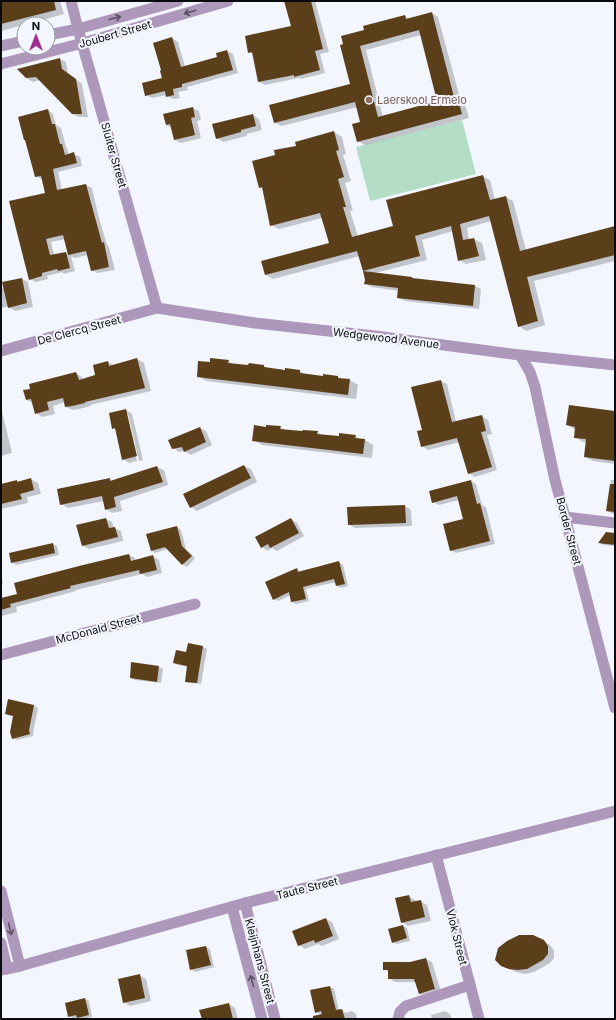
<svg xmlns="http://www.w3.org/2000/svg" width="616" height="1020" font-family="Inter,sans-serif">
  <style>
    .green { fill: #b4ddc6 }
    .shadow { fill: #0003; fill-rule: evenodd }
    .building { fill: #5b3f1b; fill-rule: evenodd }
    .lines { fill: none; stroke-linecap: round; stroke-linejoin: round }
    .minor { stroke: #ad97ba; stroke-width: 11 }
    .oneway { stroke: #5c5164 }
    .education-dot { fill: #8d6e63; stroke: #f3f6fe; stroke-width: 1.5 }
    .labels { text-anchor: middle; stroke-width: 4; stroke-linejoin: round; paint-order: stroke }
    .street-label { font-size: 11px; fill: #0a0b0e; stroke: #f3f6fe }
    .education-label { font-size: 11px; fill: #785e54; stroke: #f3f6fe; text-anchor: start }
  </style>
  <rect width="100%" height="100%" fill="#f3f6fe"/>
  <!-- green -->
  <path class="green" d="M462,120L476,174L370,201L356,147Z"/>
  <!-- shadow -->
  <g class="shadow">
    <path d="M1,1H60L64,14L28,24H24V25L1,31Z"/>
    <path d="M285,1H315L329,52L320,54L325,73L301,79L299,78L265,85L259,82L254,55L249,52L292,26Z"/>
    <path d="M432,13L438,17L460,98L464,101L469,118L365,145L358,141L362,122L358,107L281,126L274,122L352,85L341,45L365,31L405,16L409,19ZM421,35L438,102L383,117L366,50Z"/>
    <path d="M172,38L178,42L185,67L219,58L227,51L233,54L238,73L187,87L188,90L178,92L180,98L173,99L167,96V95L152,98L146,95L163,79Z"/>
    <path d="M60,59L66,62L68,73L82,84L88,117H79L72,114L40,80L33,82L26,78L19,70Z"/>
    <path d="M193,108L199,111L201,120L197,121L201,138L181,143L175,140L172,128L166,125Z"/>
    <path d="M48,110L53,114L56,125L61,128L66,147L67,148L69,155L74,154L80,157L82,166L58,172L62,190L86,185L92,188L98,214L107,245L109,247L115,270L97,273L92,270L88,255L75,258L71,256L75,271L64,274L62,272L47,276L48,279L36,282L30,279L46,194L43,180L36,176ZM65,239L69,255L65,253L54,255L51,242Z"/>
    <path d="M253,115L259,119L262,130L247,134V136L223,142L217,138Z"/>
    <path d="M334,132L342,137L346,154L343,155L351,181L345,183L353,211H350L358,236L394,226L482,176L490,180L495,200L506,197L513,201L526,250L615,227V261L534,281L545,325L526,331L519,326L491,221L467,228L469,240L474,239L482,243L486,260L466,264L459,260L453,231L422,240L427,260L375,273L414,279L475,286L481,289L479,309L405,301L398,298L399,291L372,287L365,284L368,273L363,270L360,256L273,279L265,274L330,243L322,218L279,229L271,225L263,189L260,187L277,156L298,146Z"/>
    <path d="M22,279L28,282L33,307L15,311L9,307V306L1,308V288H5Z"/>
    <path d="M137,359L144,363L151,391L90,405L91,406L79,409H78L73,410L66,407L65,402L53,406L55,414L42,417L36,413L33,403L27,400L76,373L82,377L83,380L96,376L108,362L114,365Z"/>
    <path d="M228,361L234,365L264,366L269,369L300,371L306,375L324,377H338L343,380H350L358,385L356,399L206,381L198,376L211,363Z"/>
    <path d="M441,381L447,384L456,422L482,416L488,420L492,434L487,435L497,470L475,477L469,473L460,442L428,450L422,446L423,430Z"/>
    <path d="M1,407L12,453L1,456Z"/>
    <path d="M126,410L132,414L143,460L139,461L128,414H126L137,461L129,463L123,459L116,430L113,428Z"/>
    <path d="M615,412V464L593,461L585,457L587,443L583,442L575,437L576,430L567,425Z"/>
    <path d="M280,427L286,431L317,432L322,435L340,437L355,436L360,439L365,440L373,445L372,458L262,445L253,440L267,428Z"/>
    <path d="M200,428L206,431L212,445L191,455L184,451L179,452L173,448Z"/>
    <path d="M244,466L251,469L257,482L197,511L191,507Z"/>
    <path d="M157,467L164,470L168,485L120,501L122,511L112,513L106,509L104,501L68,508L61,504L110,479L113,481Z"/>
    <path d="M31,479L38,483L41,494L27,497L28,503L1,509V485L17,481L19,482Z"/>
    <path d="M611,480H615V515L607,511Z"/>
    <path d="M471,481L476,484L482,505L486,507L495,544L456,553L450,550L464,520L459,500L439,505L433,502Z"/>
    <path d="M405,506L411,510L412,526L355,528L348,524V508Z"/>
    <path d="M106,519L112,522L114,528L121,531L123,541L89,549L83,546Z"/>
    <path d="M291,519L297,523L304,536L277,551L272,548L268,551L262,547Z"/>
    <path d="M177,527L181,530L186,549L195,558L187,567L183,564L168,549L155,553L151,550Z"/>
    <path d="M615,534V546L603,545L599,542Z"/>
    <path d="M53,544L57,546L59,555L16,565L12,562Z"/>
    <path d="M129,555L135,558V561L153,556L159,560L162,573L147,577L142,574L76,590V591L16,607L17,612L1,616V599L19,595Z"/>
    <path d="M339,562L343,565L348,586L341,588L337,586L336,582L306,589L309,601L296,604L292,602L291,595L278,601L274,599L297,569L300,571Z"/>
    <path d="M1,575L3,584H1Z"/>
    <path d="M189,644L203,647L207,649L201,684L190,683L187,681L188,667L178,665L175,663L187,653Z"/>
    <path d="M159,667L163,669L161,683L135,680L131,678Z"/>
    <path d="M9,701L34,706L38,708L33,733V736L17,740L13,738L14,717L6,714Z"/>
    <path d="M409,896L415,900L416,902L420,901L427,905L431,921L408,926L402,922Z"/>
    <path d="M326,919L332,922L339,939L322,946L318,944L305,949L299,945Z"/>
    <path d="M403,926L407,928L410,941L397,944L393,942Z"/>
    <path d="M543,941L550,945L554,950V958L550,963L534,972L525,974L516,972L501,966Z"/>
    <path d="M206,947L210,949L214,967L195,972L191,969Z"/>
    <path d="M426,959L432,962L441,992L426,997L419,993L416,982H395L389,978V972L384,969Z"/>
    <path d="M139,975L146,979L151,1001L130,1006L124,1002Z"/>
    <path d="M330,987L334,989L339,1010H342L346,1013L352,1011L356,1014L357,1019H324L320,1014L316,1012L311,991Z"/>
    <path d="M85,999L89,1001L92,1017L81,1019L78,1017L73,1018L69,1016Z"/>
    <path d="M229,1004L235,1008L238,1019H203Z"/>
    <path d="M445,1011L450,1014L452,1019H432L431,1015Z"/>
  </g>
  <!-- building -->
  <g class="building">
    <path d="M1,1H54L56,10L1,24Z"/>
    <path d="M284,1H311L323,49L315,51L320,70L294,77V75L258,82L252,52L248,53L245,36L291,26Z"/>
    <path d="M432,12L454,97L457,96L462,114L357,142L352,124L360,122L355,102L274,123L269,105L350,84L340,45L343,44L341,36L364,30L363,26L405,15L406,19ZM419,30L437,101L378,117L360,46Z"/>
    <path d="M172,37L181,67L217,57L216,53L227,50L233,70L182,84V87L173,89L174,95L166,97L165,91L145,96L142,83L162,78L160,71L161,70L153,43Z"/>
    <path d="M60,58L62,69L76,79L82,114H72L36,77L26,78L17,69Z"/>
    <path d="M193,107L195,117L191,118L195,135L174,140L170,124L166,125L163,114Z"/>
    <path d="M48,109L52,124H55L60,144H62L65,155L74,152L77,163L53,169L57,190L86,184L93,210L102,243L104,242L109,267L91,271L86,251L68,255L63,235L46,239L50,255L66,252L70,268L58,271L57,269L42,273V276L29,280L9,201L45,193L41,176L35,177L25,140H24L18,117Z"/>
    <path d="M253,114L256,126L241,130V132L216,139L212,124Z"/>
    <path d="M334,131L339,150L336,151L344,177L338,179L346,207H343L352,237L393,226L386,200L483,175L490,200L506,196L520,251L615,226V255L527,277L538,321L518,327L489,216L460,224L463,240L474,238L479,256L458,261L451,226L415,236L420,256L363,271L357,251L265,275L261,261L329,243L320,213L270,226L262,187L259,188L252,161L275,155L274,150L296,146L295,142Z"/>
    <path d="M363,271L412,277V278L475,285L473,306L397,298L398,288L364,284L365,280Z"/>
    <path d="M22,278L27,303L8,308L2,282Z"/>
    <path d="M137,358L145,388L85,402V403L72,406L65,407L63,398L47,402L49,410L35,414L31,399L26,400L23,390L30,389L29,384L76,372L79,380L95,375L93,365L108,361L109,366Z"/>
    <path d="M210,358L229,360L228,363L248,365L249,363L264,365V367L285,370V368L300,370V373L323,376V374L338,376V378L350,379L348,395L197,377L198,361L210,362Z"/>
    <path d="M441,380L452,422L482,415L486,431L481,432L492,467L468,474L457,438L421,447L417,431L422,430L411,387Z"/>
    <path d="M569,405L615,411V461L584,457L586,439L574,438L575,427L566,425Z"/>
    <path d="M126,409L137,456L122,460L115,428L112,429L109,413Z"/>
    <path d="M254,425L266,427V425L281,426L280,429L302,431L303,430L318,431L317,434L339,436V433L356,435L355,438L365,439L363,454L252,441Z"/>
    <path d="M200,427L206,442L184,452L182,447L172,449L168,440Z"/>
    <path d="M244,465L251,478L190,508L183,494Z"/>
    <path d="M157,466L163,482L114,497L116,507L105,510L102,496L60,505L57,489L110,478V481Z"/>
    <path d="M31,478L34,490L20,494L22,499L1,504V484L17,480V482Z"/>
    <path d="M471,480L477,504L480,503L490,541L450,551L443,524L463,519L457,496L432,503L429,491Z"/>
    <path d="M610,484H615V512L606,511Z"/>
    <path d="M405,505L406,523L348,525L347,507Z"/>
    <path d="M106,518L109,528L115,527L118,537L82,546L76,525Z"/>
    <path d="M291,518L299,533L270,548L268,544L261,548L255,537Z"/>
    <path d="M177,526L182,546L192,556L182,565L165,547L151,551L146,534Z"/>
    <path d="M606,532L615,533V545L598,543Z"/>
    <path d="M53,543L55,553L11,563L9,553Z"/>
    <path d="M129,554L131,561L153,555L157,570L140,574L139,570L70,586L71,588L10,604L11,607L1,610V598L17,594L14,583L79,566Z"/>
    <path d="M339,561L345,584L336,586L334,579L303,587L306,599L291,602L289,592L273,600L265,582L297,568L298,572Z"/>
    <path d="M188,643L203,646L197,683L185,682L187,666L173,663L176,650L186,652Z"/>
    <path d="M131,662L159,666L157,682L130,678Z"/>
    <path d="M8,699L34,705L29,730L30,734L12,739L10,732L13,716L5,714Z"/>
    <path d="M409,895L411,902L421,900L425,917L401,923L395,898Z"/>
    <path d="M326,918L333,936L315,943L314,940L298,946L292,931Z"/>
    <path d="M403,925L407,938L392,943L388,929Z"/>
    <path d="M519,935H533L544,940L548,946V954L543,960L527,969L518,970L509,969L501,966L495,960L498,948L507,941Z"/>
    <path d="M206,946L211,965L190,970L186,950Z"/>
    <path d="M426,958L435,989L431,990L419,994L414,979H388V970H383V962H410Z"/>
    <path d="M140,974L145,998L123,1003L118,979Z"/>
    <path d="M330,986L336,1010L342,1009L345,1019H313V1016L322,1014L321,1011L315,1013L310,990Z"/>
    <path d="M85,998L89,1015L77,1018L76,1015L68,1017L65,1003Z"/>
    <path d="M229,1003L233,1019H202L199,1010Z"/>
  </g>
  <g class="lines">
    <!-- minor -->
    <g class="minor">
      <path d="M71,1L78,29L157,308"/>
      <path d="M48,35L78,29L178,1"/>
      <path d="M1,46L24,41"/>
      <path d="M1,64L83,43L228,1"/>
      <path d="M1,351L157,308L255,323L375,336L520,355L615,365"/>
      <path d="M520,355L530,372L535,387L555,480L565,517L615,708"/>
      <path d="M565,517L615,523"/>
      <path d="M1,655L195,604"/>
      <path d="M436,855L479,1019"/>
      <path d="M1,891L20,966"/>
      <path d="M245,903L275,1019"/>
      <path d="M232,907L262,1019"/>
      <path d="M1,943L7,969"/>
      <path d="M1,970L20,966L245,903L615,811"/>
      <path d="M398,1019L400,1012L406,1006L470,985"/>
    </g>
  </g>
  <!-- one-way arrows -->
  <defs><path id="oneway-shaft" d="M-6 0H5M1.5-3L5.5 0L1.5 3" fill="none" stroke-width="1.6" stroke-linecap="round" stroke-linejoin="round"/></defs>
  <g class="oneway">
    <use href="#oneway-shaft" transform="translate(190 12) rotate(164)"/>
    <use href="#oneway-shaft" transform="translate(115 18) rotate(-15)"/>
    <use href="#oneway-shaft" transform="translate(10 929) rotate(76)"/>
    <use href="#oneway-shaft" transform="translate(252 981) rotate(-105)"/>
  </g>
  <!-- markers -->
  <circle class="education-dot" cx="369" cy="100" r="4"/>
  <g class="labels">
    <!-- street labels -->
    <g class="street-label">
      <text transform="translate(115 34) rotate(-16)" y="4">Joubert Street</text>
      <text transform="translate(114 155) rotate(74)" y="4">Sluiter Street</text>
      <text transform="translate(79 330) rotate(-15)" y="4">De Clercq Street</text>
      <text transform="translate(386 338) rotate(7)" y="4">Wedgewood Avenue</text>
      <text transform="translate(569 531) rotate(75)" y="4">Border Street</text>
      <text transform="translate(98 629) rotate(-15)" y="4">McDonald Street</text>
      <text transform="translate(307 888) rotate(-14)" y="4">Taute Street</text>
      <text transform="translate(457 937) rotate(76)" y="4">Vlok Street</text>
      <text transform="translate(260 961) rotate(75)" y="4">Kleijnhans Street</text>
    </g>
    <!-- education labels -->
    <g class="education-label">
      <text x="377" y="104">Laerskool Ermelo</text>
    </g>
  </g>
  <!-- border -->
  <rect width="616" height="1020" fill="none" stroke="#0a0b0e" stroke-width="4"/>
  <!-- north arrow -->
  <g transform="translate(36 36)"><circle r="19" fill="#f3f6fe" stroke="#96989e"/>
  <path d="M0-3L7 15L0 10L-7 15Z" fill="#9e2e8b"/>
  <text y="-6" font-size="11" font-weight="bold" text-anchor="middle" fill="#0a0b0e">N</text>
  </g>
</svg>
